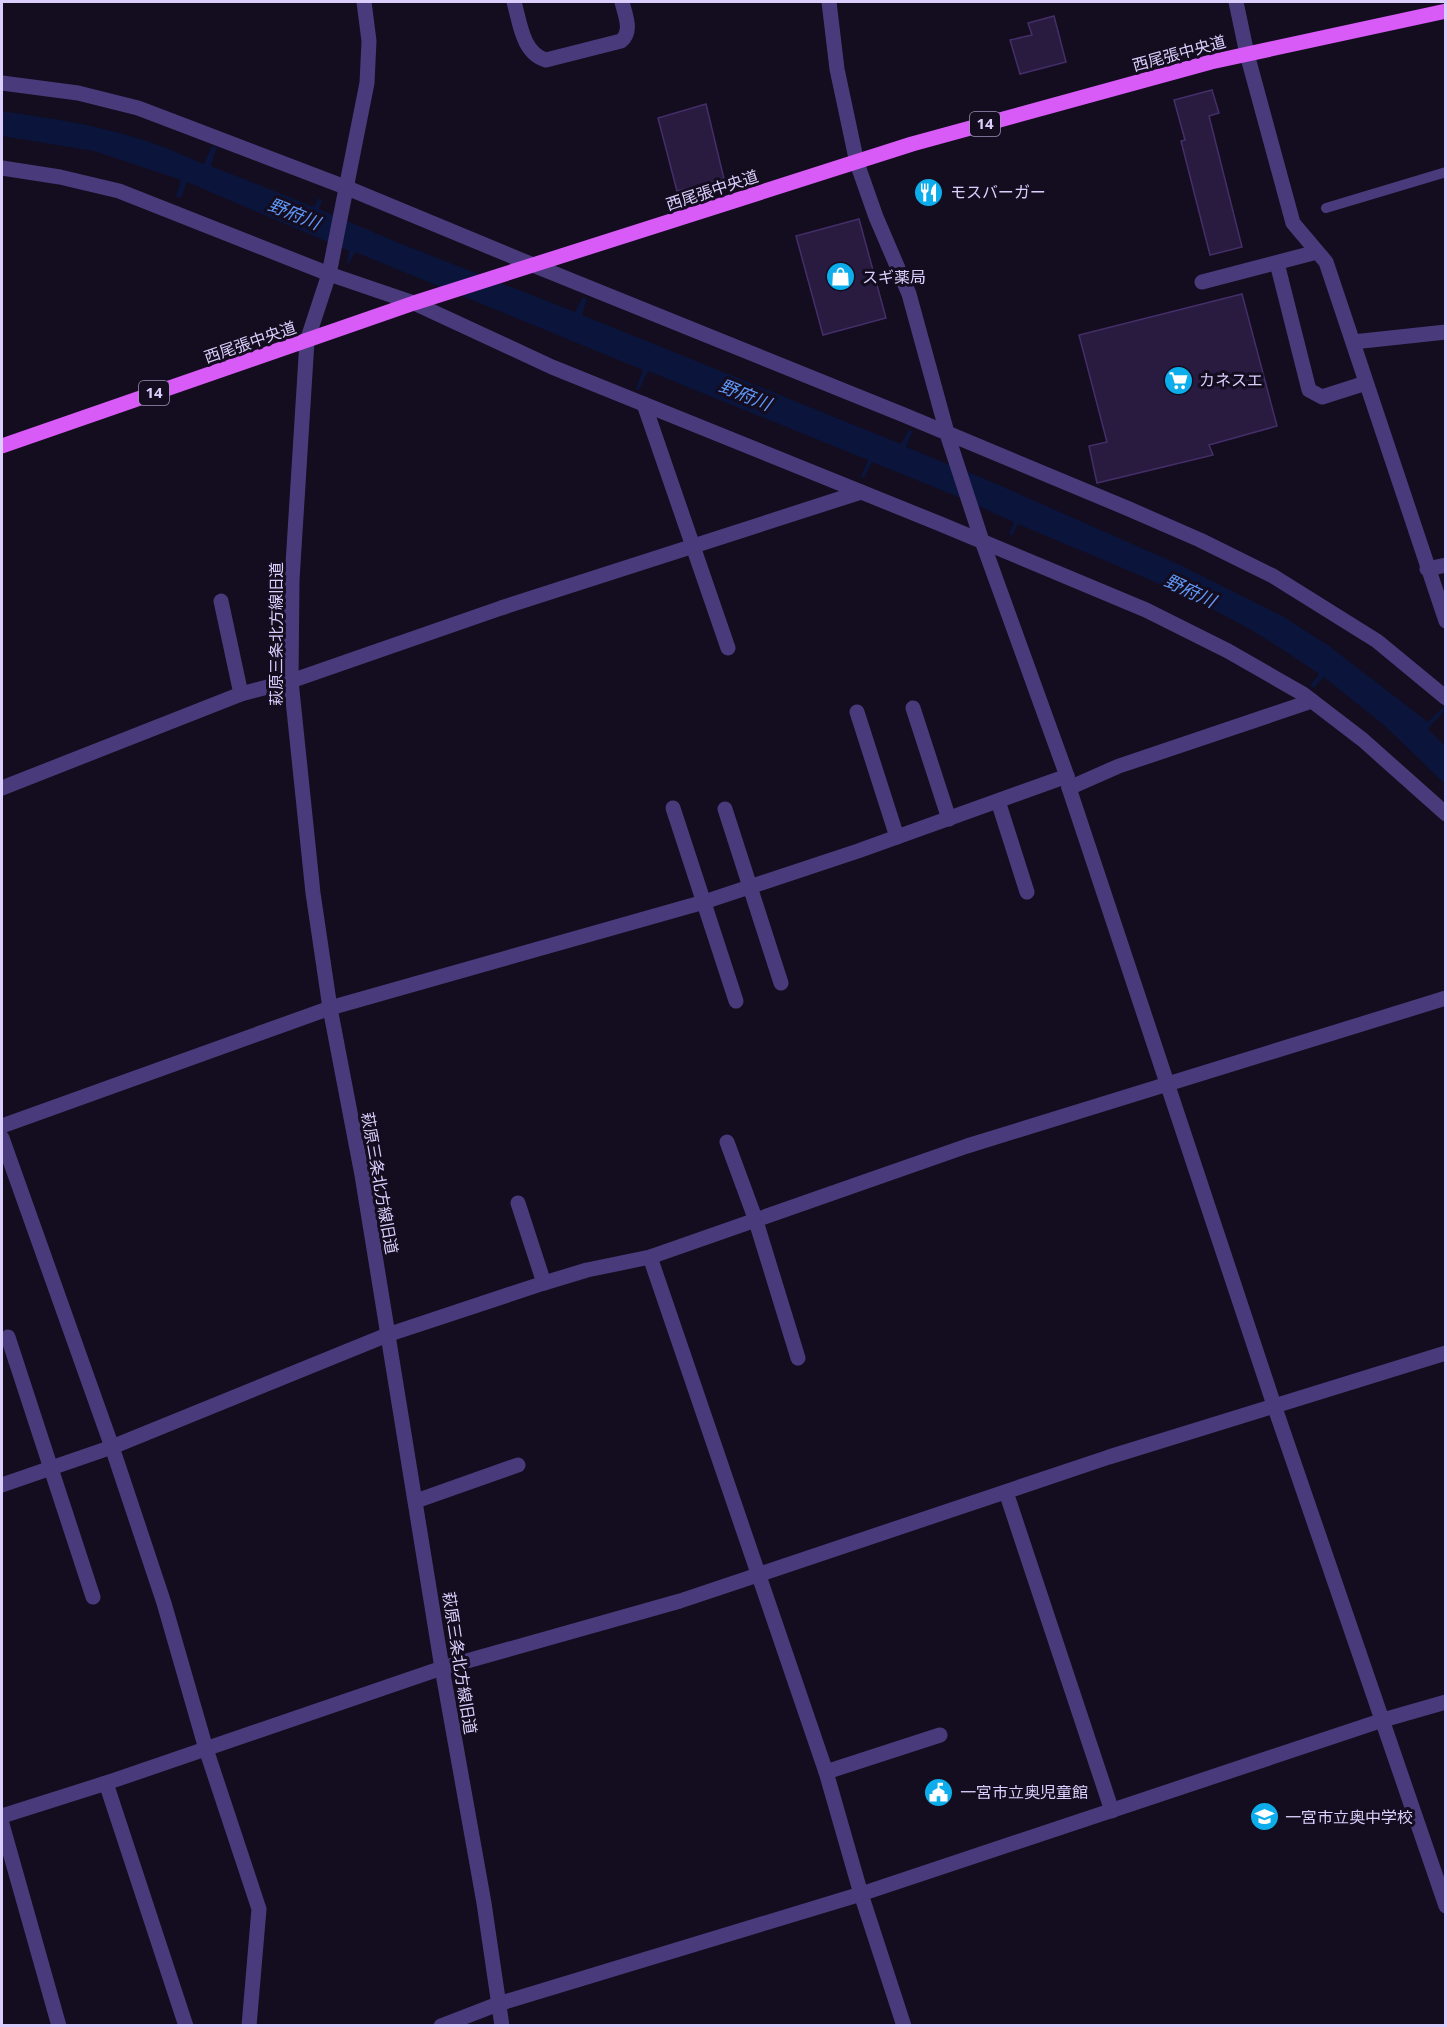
<svg xmlns="http://www.w3.org/2000/svg" width="1447" height="2027" font-family="'Open Sans','Noto Sans JP',sans-serif">
  <style>
    .water { fill: #0b143a }
    .building { fill: #281b3f; stroke: #442e69; stroke-width: 1.5 }
    .lines { fill: none; stroke-linecap: round; stroke-linejoin: round }
    .lane { stroke: #493b7b; stroke-width: 10 }
    .street { stroke: #493b7b; stroke-width: 15 }
    .primary { stroke: #d85bf7; stroke-width: 15 }
    .labels { text-anchor: middle; stroke-width: 6; stroke-linejoin: round; paint-order: stroke }
    .shield { fill: #130d1f; stroke: #9f94ba; stroke-width: 1.5 }
    .shield-label { font-size: 15px; font-weight: bold; fill: #dbcefc }
    .street-label { font-size: 16px; fill: #dbcefc; stroke: #130d1f }
    .poi-label { font-size: 16px; fill: #dbcefc; stroke: #130d1f; text-anchor: start }
    .water-label { font-size: 18px; font-style: italic; fill: #6197f7; stroke: #130d1f }
  </style>
  <rect width="100%" height="100%" fill="#130d1f"/>
  <!-- water -->
  <path class="water" d="M2,111C50,118 97,125 143,140C164,146 184,156 204,164L212,146L217,147L211,166L314,207L318,198L322,201L319,209L394,241L575,312L583,297L587,299L582,315L901,444L909,430L913,431L906,447L985,479L1180,565L1284,617L1329,646L1428,722L1442,708L1445,710L1428,729L1445,746V784L1385,726L1324,677L1314,688L1310,686L1319,674C1291,655 1263,636 1233,620C1164,583 1090,555 1018,524L1012,536L1009,534L1014,522L956,496L872,462L864,478L861,477L868,460L648,371L639,390L636,389L643,370L355,252L349,264L347,262L349,251L187,182L181,198L176,196L181,180L94,151L2,136Z"/>
  <!-- building -->
  <g class="building">
    <path d="M1054,16L1066,62L1020,74L1010,40L1032,35L1028,23Z"/>
    <path d="M1212,90L1219,113L1209,116L1242,247L1210,255L1181,141L1185,140L1174,100Z"/>
    <path d="M706,104L724,179L677,191L658,118Z"/>
    <path d="M859,219L886,318L823,335L796,236Z"/>
    <path d="M1242,294L1277,426L1209,445L1213,455L1097,483L1089,446L1107,442L1079,335Z"/>
  </g>
  <g class="lines">
    <!-- lane -->
    <path class="lane" d="M1326,208L1446,172"/>
    <!-- street -->
    <g class="street">
      <path d="M364,2L369,41L367,83L329,274L307,341L292,580L291,681L313,893L330,1008L362,1175L442,1668L484,1903L502,2026"/>
      <path d="M514,2C520,22 522,53 546,60L621,41C633,31 625,15 622,2"/>
      <path d="M829,2L837,69L857,163L876,217L909,294L949,440L982,541L1067,776L1069,788L1274,1405L1446,1906"/>
      <path d="M1236,2L1247,54L1293,223L1326,262L1446,621"/>
      <path d="M2,83L78,93L138,108L188,127L345,187L533,265L904,415L1129,509L1200,540L1273,576L1377,641L1446,698"/>
      <path d="M2,168L60,177L119,191L329,274L414,303L552,367L938,523L1146,610L1228,651L1303,694L1363,740L1446,814"/>
      <path d="M1277,263L1309,390L1322,397L1366,383"/>
      <path d="M1202,282L1317,252"/>
      <path d="M1353,342L1446,332"/>
      <path d="M644,404L728,648"/>
      <path d="M1427,569L1446,565"/>
      <path d="M221,601L241,694"/>
      <path d="M913,708L949,819"/>
      <path d="M857,712L897,837"/>
      <path d="M2,788L241,694L291,681L501,608L861,492"/>
      <path d="M1069,788L1119,766L1312,701"/>
      <path d="M998,801L1027,892"/>
      <path d="M673,808L736,1001"/>
      <path d="M725,809L781,983"/>
      <path d="M2,1126L330,1008L704,902L858,851L1067,776"/>
      <path d="M2,1138L112,1447L164,1603L206,1749L259,1909L249,2026"/>
      <path d="M727,1142L755,1218L798,1358"/>
      <path d="M518,1203L544,1283"/>
      <path d="M650,1257L826,1772L861,1894L904,2026"/>
      <path d="M8,1337L93,1597"/>
      <path d="M2,1485L112,1447L387,1335L544,1283L587,1270L650,1257L967,1146L1446,998"/>
      <path d="M1006,1492L1112,1811"/>
      <path d="M416,1501L518,1465"/>
      <path d="M826,1772L940,1735"/>
      <path d="M106,1783L186,2026"/>
      <path d="M2,1816L106,1783L442,1668L680,1601L1109,1457L1446,1353"/>
      <path d="M2,1824L59,2026"/>
      <path d="M441,2026L498,2004L861,1894L1383,1720L1446,1702"/>
    </g>
    <!-- primary -->
    <path class="primary" d="M2,446L414,303L912,144L1211,62L1446,11"/>
  </g>
  <!-- icons -->
  <defs>
    <symbol id="restaurant-disc" viewBox="-11 -11 22 22"><circle r="9.5" fill="#0cadea" stroke="#130d1f"/><path d="M-5-6h1v4h1v-4h1v4h1v-4h1v5L-1.5 .5V6h-2V.5L-5-1ZM5-6V6H3V1.5H1.5Q1.5-4 5-6Z" fill="#fff"/></symbol>
    <symbol id="shop-disc" viewBox="-11 -11 22 22"><circle r="9.5" fill="#0cadea" stroke="#130d1f"/><path d="M-5-2.5h2.3a2.7 3.5 0 0 1 5.4 0H5L5.5 6h-11ZM-1.5-2.5h3a1.5 2.3 0 0 0-3 0Z" fill="#fff"/></symbol>
    <symbol id="supermarket-disc" viewBox="-11 -11 22 22"><circle r="9.5" fill="#0cadea" stroke="#130d1f"/><path d="M-6-5.5h2.5l.6 2H6L4.5 2H-2.5L-4.4-4H-6ZM-1.5 3.2a1.3 1.3 0 1 0 .1 0ZM3 3.2a1.3 1.3 0 1 0 .1 0Z" fill="#fff"/></symbol>
    <symbol id="civic-disc" viewBox="-11 -11 22 22"><circle r="9.5" fill="#0cadea" stroke="#130d1f"/><path d="M-.6-6.5H3V-4.5H.6V-3L4-1V1h2V6H-6V1h2V-1L-.6-3ZM-1.2 2.5V6h2.4V2.5Z" fill="#fff"/></symbol>
    <symbol id="school-disc" viewBox="-11 -11 22 22"><circle r="9.5" fill="#0cadea" stroke="#130d1f"/><path d="M0-5L7-2L0 1L-7-2ZM-4 1L0 2.5L4 1V4Q0 6-4 4Z" fill="#fff"/></symbol>
  </defs>
  <g fill-rule="evenodd">
    <use href="#restaurant-disc" x="912" y="176" width="33" height="33"/>
    <use href="#shop-disc" x="824" y="260" width="33" height="33"/>
    <use href="#supermarket-disc" x="1162" y="364" width="33" height="33"/>
    <use href="#civic-disc" x="922" y="1776" width="33" height="33"/>
    <use href="#school-disc" x="1248" y="1800" width="33" height="33"/>
  </g>
  <g class="labels">
    <!-- shield labels -->
    <g class="shield">
      <rect x="970" y="112" width="30" height="24" rx="4.5"/>
      <rect x="139" y="381" width="30" height="24" rx="4.5"/>
    </g>
    <g class="shield-label">
      <text x="985" y="129">14</text>
      <text x="154" y="398">14</text>
    </g>
    <!-- street labels -->
    <g class="street-label">
      <text transform="translate(1179 53) rotate(-15)" y="6">西尾張中央道</text>
      <text transform="translate(712 190) rotate(-18)" y="6">西尾張中央道</text>
      <text transform="translate(250 342) rotate(-19)" y="6">西尾張中央道</text>
      <text transform="translate(276 634) rotate(-90)" y="6">萩原三条北方線旧道</text>
      <text transform="translate(380 1183) rotate(80)" y="6">萩原三条北方線旧道</text>
      <text transform="translate(460 1663) rotate(81)" y="6">萩原三条北方線旧道</text>
    </g>
    <!-- poi labels -->
    <g class="poi-label">
      <text x="950" y="198">モスバーガー</text>
      <text x="862" y="283">スギ薬局</text>
      <text x="1199" y="386">カネスエ</text>
      <text x="960" y="1798">一宮市立奥児童館</text>
      <text x="1285" y="1823">一宮市立奥中学校</text>
    </g>
    <!-- water labels -->
    <g class="water-label">
      <text transform="translate(294 214) rotate(22)" y="6">野府川</text>
      <text transform="translate(745 395) rotate(22)" y="6">野府川</text>
      <text transform="translate(1190 591) rotate(25)" y="6">野府川</text>
    </g>
  </g>
  <!-- border -->
  <rect width="1447" height="2027" fill="none" stroke="#dbcefc" stroke-width="6"/>
</svg>
